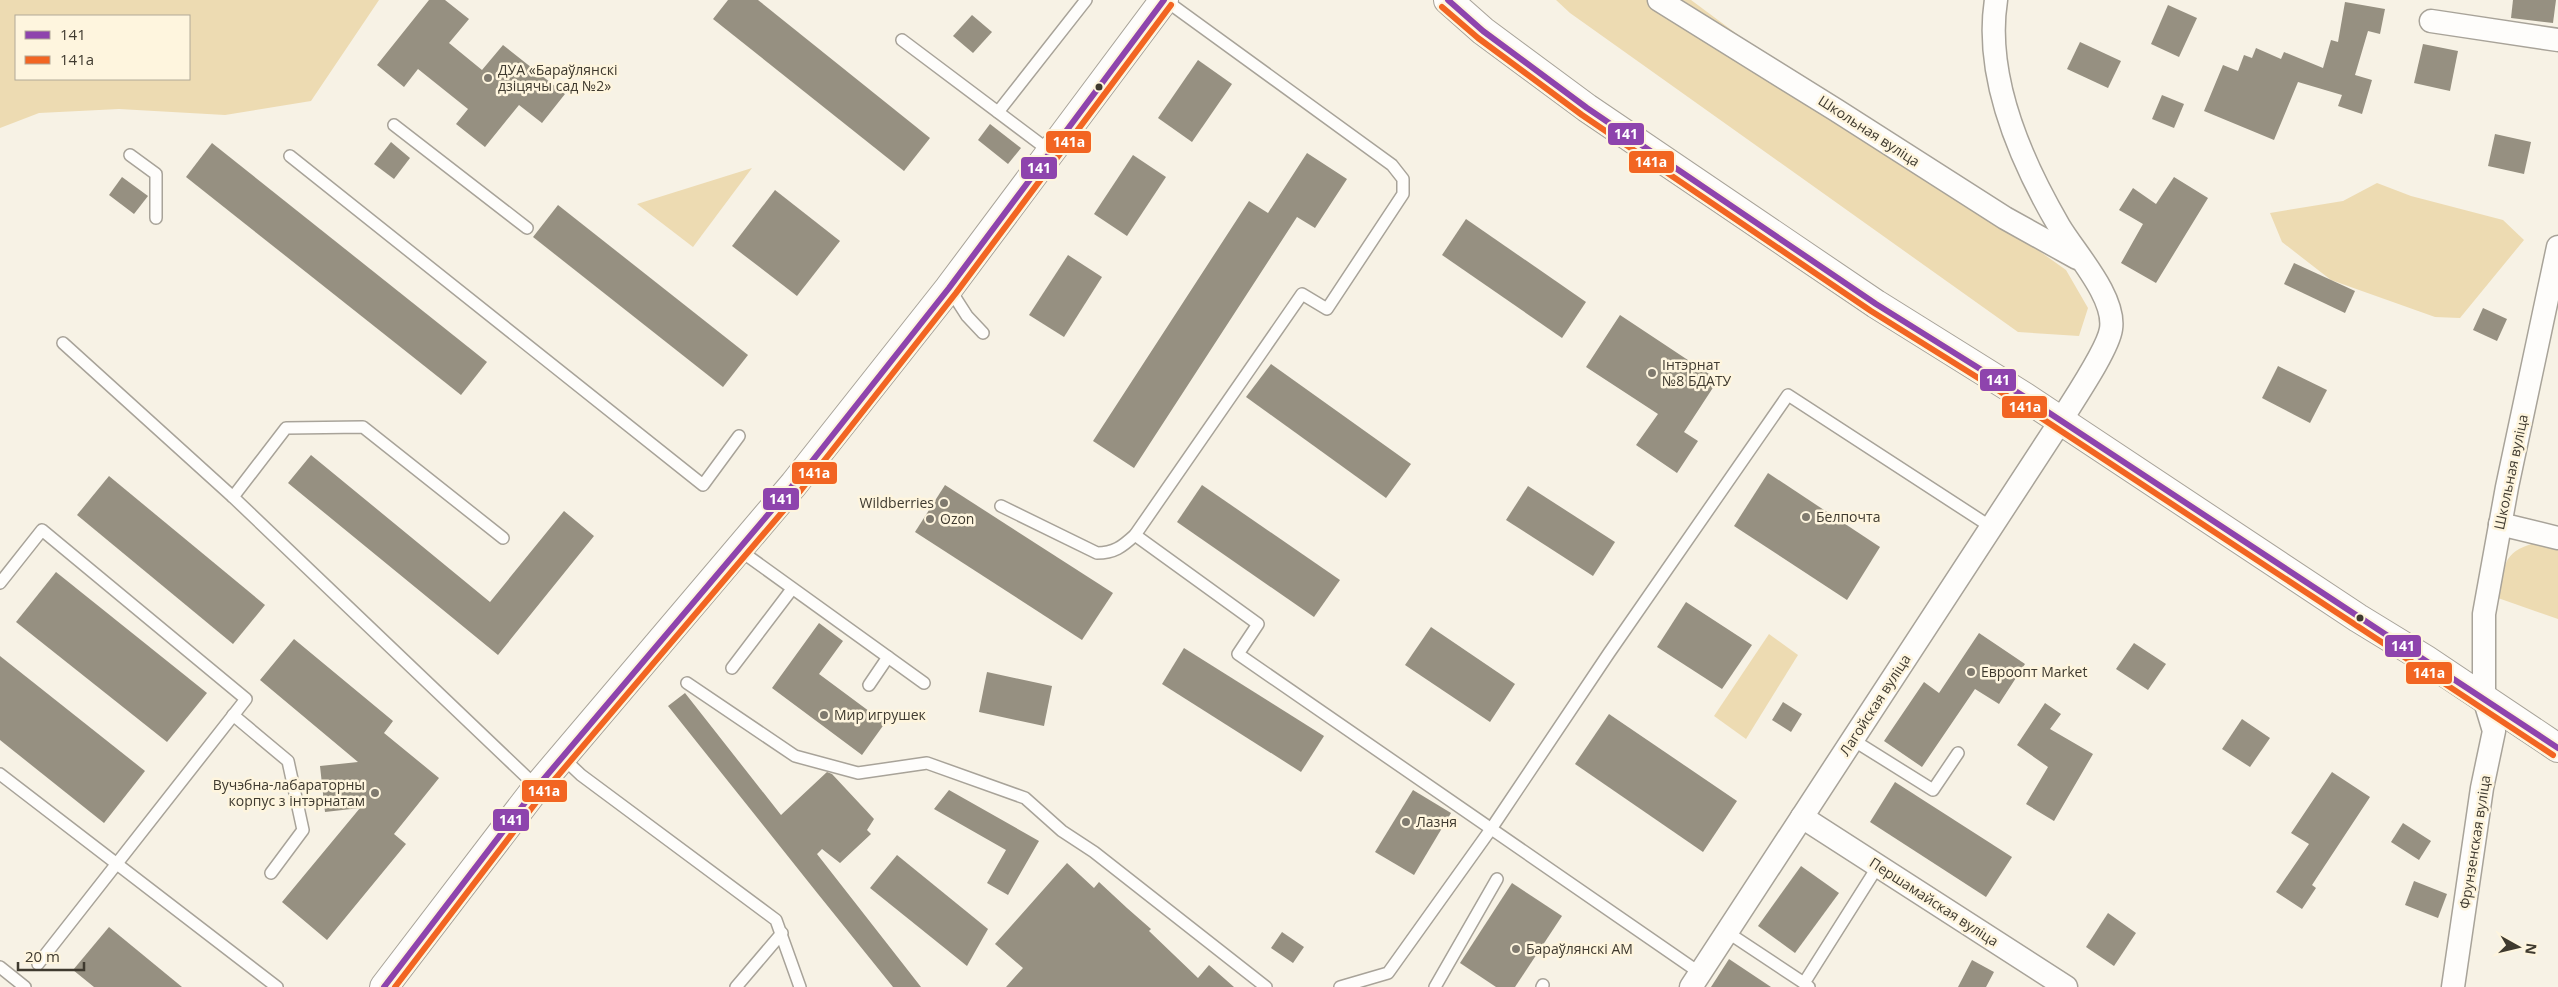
<svg xmlns="http://www.w3.org/2000/svg" width="2558" height="987" font-family="'Open Sans',sans-serif">
  <style>
    .green { fill: #eddbb2; fill-rule: evenodd }
    .building { fill: #969081 }
    .lines { fill: none; stroke-linecap: round; stroke-linejoin: round }
    .service-casing { stroke: #a8a399; stroke-width: 14 }
    .minor-casing { stroke: #a8a399; stroke-width: 25 }
    .tertiary-casing { stroke: #a8a399; stroke-width: 30 }
    .secondary-casing { stroke: #a8a399; stroke-width: 30 }
    .service { stroke: #fefdfb; stroke-width: 11 }
    .minor { stroke: #fefdfb; stroke-width: 22 }
    .tertiary { stroke: #fefdfb; stroke-width: 28 }
    .secondary { stroke: #fefdfb; stroke-width: 28 }
    .bus-1-casing { stroke: #fef5de; stroke-width: 10 }
    .bus-2-casing { stroke: #fef5de; stroke-width: 10 }
    .bus-1 { stroke: #8e44ad; stroke-width: 6 }
    .bus-2 { stroke: #f26522; stroke-width: 6 }
    .poi-dot { fill: #7f7a6f; stroke: #fef5de; stroke-width: 2 }
    .bus-dot { fill: #3f3a2f; stroke: #fef5de; stroke-width: 2 }
    .labels { text-anchor: middle; stroke-width: 5; stroke-linejoin: round; paint-order: stroke }
    .poi-label { font-size: 14px; fill: #3f3a2f; stroke: #fef5de; text-anchor: start }
    .street-label { font-size: 14px; fill: #3f3a2f; stroke: #fef5de }
    .line-badge { stroke: #fef5de; stroke-width: 2 }
    .badge-label { font-size: 14px; text-anchor: middle; font-weight: bold; fill: #fff }
  </style>
  <rect width="100%" height="100%" fill="#f7f2e5"/>
  <!-- green -->
  <g class="green">
    <path d="M0,0H379L311,101L225,115L119,109L39,113L0,128ZM16,16H189V79H16Z"/>
    <path d="M1556,0H1691L1803,83L2066,270L2088,308L2079,336L2018,332L1570,13Z"/>
    <path d="M752,168L693,247L637,204Z"/>
    <path d="M2377,183L2411,196L2503,220L2524,240L2460,318L2435,317L2331,280L2282,242L2270,213L2343,201Z"/>
    <path d="M2535,543L2558,549V619L2498,598C2505,567 2501,552 2535,543Z"/>
    <path d="M1769,634L1798,655L1746,739L1714,716Z"/>
  </g>
  <!-- building -->
  <g class="building">
    <path d="M429,0H445L469,19L449,43L482,70L503,45L565,94L542,123L519,105L485,147L456,124L468,109L418,69L404,87L377,65Z"/>
    <path d="M728,0H758L930,138L904,171L713,19Z"/>
    <path d="M2513,0H2556L2553,23L2511,18Z"/>
    <path d="M2345,2L2385,9L2380,34L2368,31L2355,75L2372,80L2362,114L2338,106L2342,95L2298,82L2274,140L2204,111L2223,65L2238,71L2244,55L2252,58L2256,48L2281,59L2284,52L2323,68L2331,40L2338,42Z"/>
    <path d="M2168,5L2197,18L2179,57L2151,44Z"/>
    <path d="M972,15L992,32L973,53L953,36Z"/>
    <path d="M2080,42L2121,61L2108,88L2067,69Z"/>
    <path d="M2423,44L2458,51L2450,91L2414,83Z"/>
    <path d="M1198,60L1232,84L1192,142L1158,118Z"/>
    <path d="M2162,95L2184,104L2174,128L2152,119Z"/>
    <path d="M990,124L1021,148L1008,164L978,140Z"/>
    <path d="M2495,134L2531,142L2524,174L2488,166Z"/>
    <path d="M391,142L410,158L394,179L374,164Z"/>
    <path d="M212,143L487,362L461,395L186,177Z"/>
    <path d="M1307,153L1347,179L1315,228L1297,217L1134,468L1093,441L1249,201L1268,213Z"/>
    <path d="M1133,155L1166,177L1127,236L1094,214Z"/>
    <path d="M122,177L148,196L134,214L109,195Z"/>
    <path d="M2174,177L2208,198L2156,283L2121,263L2143,224L2119,210L2133,188L2156,204Z"/>
    <path d="M775,190L840,241L797,296L732,246Z"/>
    <path d="M558,205L748,355L723,387L533,237Z"/>
    <path d="M1466,219L1586,302L1562,338L1442,255Z"/>
    <path d="M1068,255L1102,277L1064,337L1029,315Z"/>
    <path d="M2294,263L2355,291L2345,313L2284,284Z"/>
    <path d="M2483,308L2507,319L2497,341L2473,330Z"/>
    <path d="M1620,315L1718,380L1684,432L1698,441L1677,473L1636,445L1658,414L1586,367Z"/>
    <path d="M1271,364L1411,464L1386,498L1246,397Z"/>
    <path d="M2278,366L2327,390L2310,423L2262,398Z"/>
    <path d="M311,455L490,602L564,511L594,536L498,655L288,483Z"/>
    <path d="M1768,473L1880,547L1847,600L1734,526Z"/>
    <path d="M109,476L265,605L233,644L77,515Z"/>
    <path d="M945,485L1113,593L1082,640L915,532Z"/>
    <path d="M1202,485L1340,580L1314,617L1177,522Z"/>
    <path d="M1528,486L1615,542L1593,576L1506,520Z"/>
    <path d="M56,572L207,693L167,742L16,622Z"/>
    <path d="M1686,602L1752,645L1722,689L1657,647Z"/>
    <path d="M819,623L843,641L819,674L885,723L862,755L772,688Z"/>
    <path d="M1431,627L1515,684L1490,722L1405,665Z"/>
    <path d="M1979,633L2025,664L1999,704L1975,689L1922,767L1884,741L1924,682L1939,693Z"/>
    <path d="M294,639L393,721L384,733L439,778L394,834L406,844L327,940L282,902L360,808L325,812L320,766L358,762L260,680Z"/>
    <path d="M2134,643L2166,664L2148,690L2116,669Z"/>
    <path d="M1184,648L1324,736L1301,772L1162,684Z"/>
    <path d="M0,656L145,771L104,823L0,740Z"/>
    <path d="M987,672L1052,686L1044,726L979,712Z"/>
    <path d="M685,693L781,815L827,772L832,774L874,819L867,830L871,834L840,863L822,849L817,854L921,987H893L818,894L668,706Z"/>
    <path d="M1783,702L1802,714L1791,732L1772,720Z"/>
    <path d="M2045,703L2061,714L2050,729L2093,754L2054,821L2026,804L2048,767L2017,745Z"/>
    <path d="M1609,714L1737,801L1703,852L1575,764Z"/>
    <path d="M2242,719L2270,738L2250,767L2222,749Z"/>
    <path d="M2332,772L2370,797L2312,885L2316,888L2302,909L2276,892L2309,844L2291,833Z"/>
    <path d="M1895,782L2012,857L1986,897L1870,822Z"/>
    <path d="M949,790L1039,841L1008,895L987,883L1006,850L934,809Z"/>
    <path d="M1413,790L1451,813L1414,875L1375,852Z"/>
    <path d="M2403,823L2431,841L2419,860L2391,842Z"/>
    <path d="M897,855L988,929L967,966L870,888Z"/>
    <path d="M1067,863L1094,888L1099,882L1127,908L1151,929L1149,931L1198,978L1209,965L1234,987H1006L1023,968L995,944Z"/>
    <path d="M1801,866L1839,893L1795,953L1758,926Z"/>
    <path d="M2414,881L2447,894L2438,918L2405,905Z"/>
    <path d="M1512,883L1562,916L1515,987H1496L1460,963Z"/>
    <path d="M2108,913L2136,933L2114,966L2086,947Z"/>
    <path d="M109,927L182,987H94L73,970Z"/>
    <path d="M1282,932L1304,947L1293,963L1271,948Z"/>
    <path d="M1729,959L1771,987H1711Z"/>
    <path d="M1972,960L1994,972L1986,987H1958Z"/>
  </g>
  <g class="lines">
    <defs>
      <g id="service">
        <path d="M902,40L1051,152"/>
        <path d="M998,112L1086,0"/>
        <path d="M394,125L527,228"/>
        <path d="M130,155L156,174V218"/>
        <path d="M290,156L703,485L739,436"/>
        <path d="M949,288L967,316L983,333"/>
        <path d="M63,343L233,497L537,787"/>
        <path d="M233,497L286,428L363,427L503,538"/>
        <path d="M1001,506L1097,553C1114,553 1122,547 1135,535L1302,294L1327,309L1403,194V179L1392,165L1165,0"/>
        <path d="M1135,535L1258,624L1238,654L1700,973"/>
        <path d="M738,549L924,683"/>
        <path d="M0,583L42,530L246,699L38,964"/>
        <path d="M732,668L792,589"/>
        <path d="M687,683L795,756L858,773L927,763L1025,798L1062,831L1094,852L1266,987"/>
        <path d="M869,685L888,657"/>
        <path d="M233,715L288,761L303,830L271,873"/>
        <path d="M1853,740L1933,790L1958,753"/>
        <path d="M562,757L581,775L776,920L800,987"/>
        <path d="M0,774L277,987"/>
        <path d="M1727,932L1804,983"/>
        <path d="M0,967L25,987"/>
        <path d="M736,987L782,933"/>
        <path d="M1340,987L1388,973L1491,829L1609,653L1788,395L1991,527"/>
        <path d="M1435,987L1497,879"/>
        <path d="M1542,987L1543,985"/>
        <path d="M1809,987L1804,983L1878,866"/>
      </g>
      <g id="minor">
        <path d="M1659,0L1836,110L2005,218L2077,258"/>
        <path d="M2431,21L2558,40"/>
        <path d="M2500,524L2558,538"/>
        <path d="M1802,817L2066,987"/>
        <path d="M1691,987L2060,422C2072,402 2108,350 2111,329C2116,297 2075,253 2059,226C2021,161 1984,77 1996,0"/>
        <path d="M2453,987L2482,788L2494,731L2484,698V614L2507,487L2558,247"/>
      </g>
      <path id="tertiary" d="M384,987L537,787L794,484L949,288L1164,0"/>
      <path id="secondary" d="M1448,0L1483,31L1587,108L1876,304L2025,397L2358,618L2425,659L2558,748"/>
    </defs>
    <!-- service casing -->
    <use href="#service" class="service-casing"/>
    <!-- minor casing -->
    <use href="#minor" class="minor-casing"/>
    <!-- tertiary casing -->
    <use href="#tertiary" class="tertiary-casing"/>
    <!-- secondary casing -->
    <use href="#secondary" class="secondary-casing"/>
    <!-- service -->
    <use href="#service" class="service"/>
    <!-- minor -->
    <use href="#minor" class="minor"/>
    <!-- tertiary -->
    <use href="#tertiary" class="tertiary"/>
    <!-- secondary -->
    <use href="#secondary" class="secondary"/>
    <defs>
      <g id="bus-1">
        <path d="M1448,0L1483,31L1587,108L1876,304L2025,397L2558,748"/>
        <path d="M384,987L537,787L794,484L949,288L1164,0"/>
      </g>
      <g id="bus-2">
        <path d="M1442,7L1478,38L1582,115L1871,311L2020,404L2553,755"/>
        <path d="M395,987L544,792L801,490L956,293L1171,5"/>
      </g>
    </defs>
    <!-- bus-1 casing -->
    <use href="#bus-1" class="bus-1-casing"/>
    <!-- bus-2 casing -->
    <use href="#bus-2" class="bus-2-casing"/>
    <!-- bus-1 -->
    <use href="#bus-1" class="bus-1"/>
    <!-- bus-2 -->
    <use href="#bus-2" class="bus-2"/>
  </g>
  <!-- markers -->
  <g class="poi-dot">
    <circle cx="488" cy="78" r="5"/>
    <circle cx="1652" cy="373" r="5"/>
    <circle cx="944" cy="503" r="5"/>
    <circle cx="1806" cy="517" r="5"/>
    <circle cx="930" cy="519" r="5"/>
    <circle cx="1971" cy="672" r="5"/>
    <circle cx="824" cy="715" r="5"/>
    <circle cx="375" cy="793" r="5"/>
    <circle cx="1406" cy="822" r="5"/>
    <circle cx="1516" cy="949" r="5"/>
  </g>
  <g class="bus-dot">
    <circle cx="1099" cy="87" r="4.5"/>
    <circle cx="2360" cy="618" r="4.5"/>
  </g>
  <g class="labels">
    <!-- poi labels -->
    <g class="poi-label">
      <text x="498" y="75">ДУА «Бараўлянскі<tspan x="498" dy="16">дзіцячы сад №2»</tspan></text>
      <text x="1662" y="370">Інтэрнат<tspan x="1662" dy="16">№8 БДАТУ</tspan></text>
      <text x="934" y="508" text-anchor="end">Wildberries</text>
      <text x="1816" y="522">Белпочта</text>
      <text x="940" y="524">Ozon</text>
      <text x="1981" y="677">Евроопт Market</text>
      <text x="834" y="720">Мир игрушек</text>
      <text x="365" y="790" text-anchor="end">Вучэбна-лабараторны<tspan x="365" dy="16">корпус з інтэрнатам</tspan></text>
      <text x="1416" y="827">Лазня</text>
      <text x="1526" y="954">Бараўлянскі АМ</text>
    </g>
    <!-- street labels -->
    <g class="street-label">
      <text transform="translate(1869 131) rotate(33)" y="5">Школьная вуліца</text>
      <text transform="translate(2511 472) rotate(-78)" y="5">Школьная вуліца</text>
      <text transform="translate(1875 705) rotate(-57)" y="5">Лагойская вуліца</text>
      <text transform="translate(2475 842) rotate(-81)" y="5">Фрунзенская вуліца</text>
      <text transform="translate(1934 902) rotate(33)" y="5">Першамайская вуліца</text>
    </g>
  </g>
  <g class="line-badge">
    <rect x="1607" y="122" width="38" height="24" rx="5" fill="#8e44ad"/>
    <rect x="1045" y="130" width="47" height="24" rx="5" fill="#f26522"/>
    <rect x="1628" y="150" width="47" height="24" rx="5" fill="#f26522"/>
    <rect x="1020" y="156" width="38" height="24" rx="5" fill="#8e44ad"/>
    <rect x="1979" y="368" width="38" height="24" rx="5" fill="#8e44ad"/>
    <rect x="2001" y="395" width="47" height="24" rx="5" fill="#f26522"/>
    <rect x="791" y="461" width="47" height="24" rx="5" fill="#f26522"/>
    <rect x="762" y="487" width="38" height="24" rx="5" fill="#8e44ad"/>
    <rect x="2384" y="634" width="38" height="24" rx="5" fill="#8e44ad"/>
    <rect x="2405" y="661" width="48" height="24" rx="5" fill="#f26522"/>
    <rect x="521" y="779" width="47" height="24" rx="5" fill="#f26522"/>
    <rect x="492" y="808" width="38" height="24" rx="5" fill="#8e44ad"/>
  </g>
  <g class="badge-label">
    <text x="1626" y="139">141</text>
    <text x="1069" y="147">141а</text>
    <text x="1651" y="167">141а</text>
    <text x="1039" y="173">141</text>
    <text x="1998" y="385">141</text>
    <text x="2025" y="412">141а</text>
    <text x="814" y="478">141а</text>
    <text x="781" y="504">141</text>
    <text x="2403" y="651">141</text>
    <text x="2429" y="678">141а</text>
    <text x="544" y="796">141а</text>
    <text x="511" y="825">141</text>
  </g>
  <!-- legend -->
  <rect x="15" y="15" width="175" height="65" fill="#fef5de" stroke="#b2aa98"/>
  <rect x="25" y="31" width="25" height="8" fill="#8e44ad" stroke="#b2aa98"/>
  <text x="60" y="40" font-size="15" fill="#3f3a2f">141</text>
  <rect x="25" y="56" width="25" height="8" fill="#f26522" stroke="#b2aa98"/>
  <text x="60" y="65" font-size="15" fill="#3f3a2f">141а</text>
  <!-- north arrow -->
  <g transform="translate(2518 947) rotate(98)" stroke="#fef5de" stroke-width="4" paint-order="stroke">
  <path d="M0-4L9 19L0 12L-9 19Z" fill="#3f3a2f"/>
  <text y="-8" font-size="14" font-weight="bold" text-anchor="middle" fill="#3f3a2f">N</text>
  </g>
  <!-- scale -->
  <path d="M18 962v8h66v-8" fill="none" stroke="#3f3a2f" stroke-width="2.5"/>
  <text x="25" y="962" font-size="15" fill="#3f3a2f" stroke="#fef5de" stroke-width="4" paint-order="stroke">20 m</text>
</svg>
